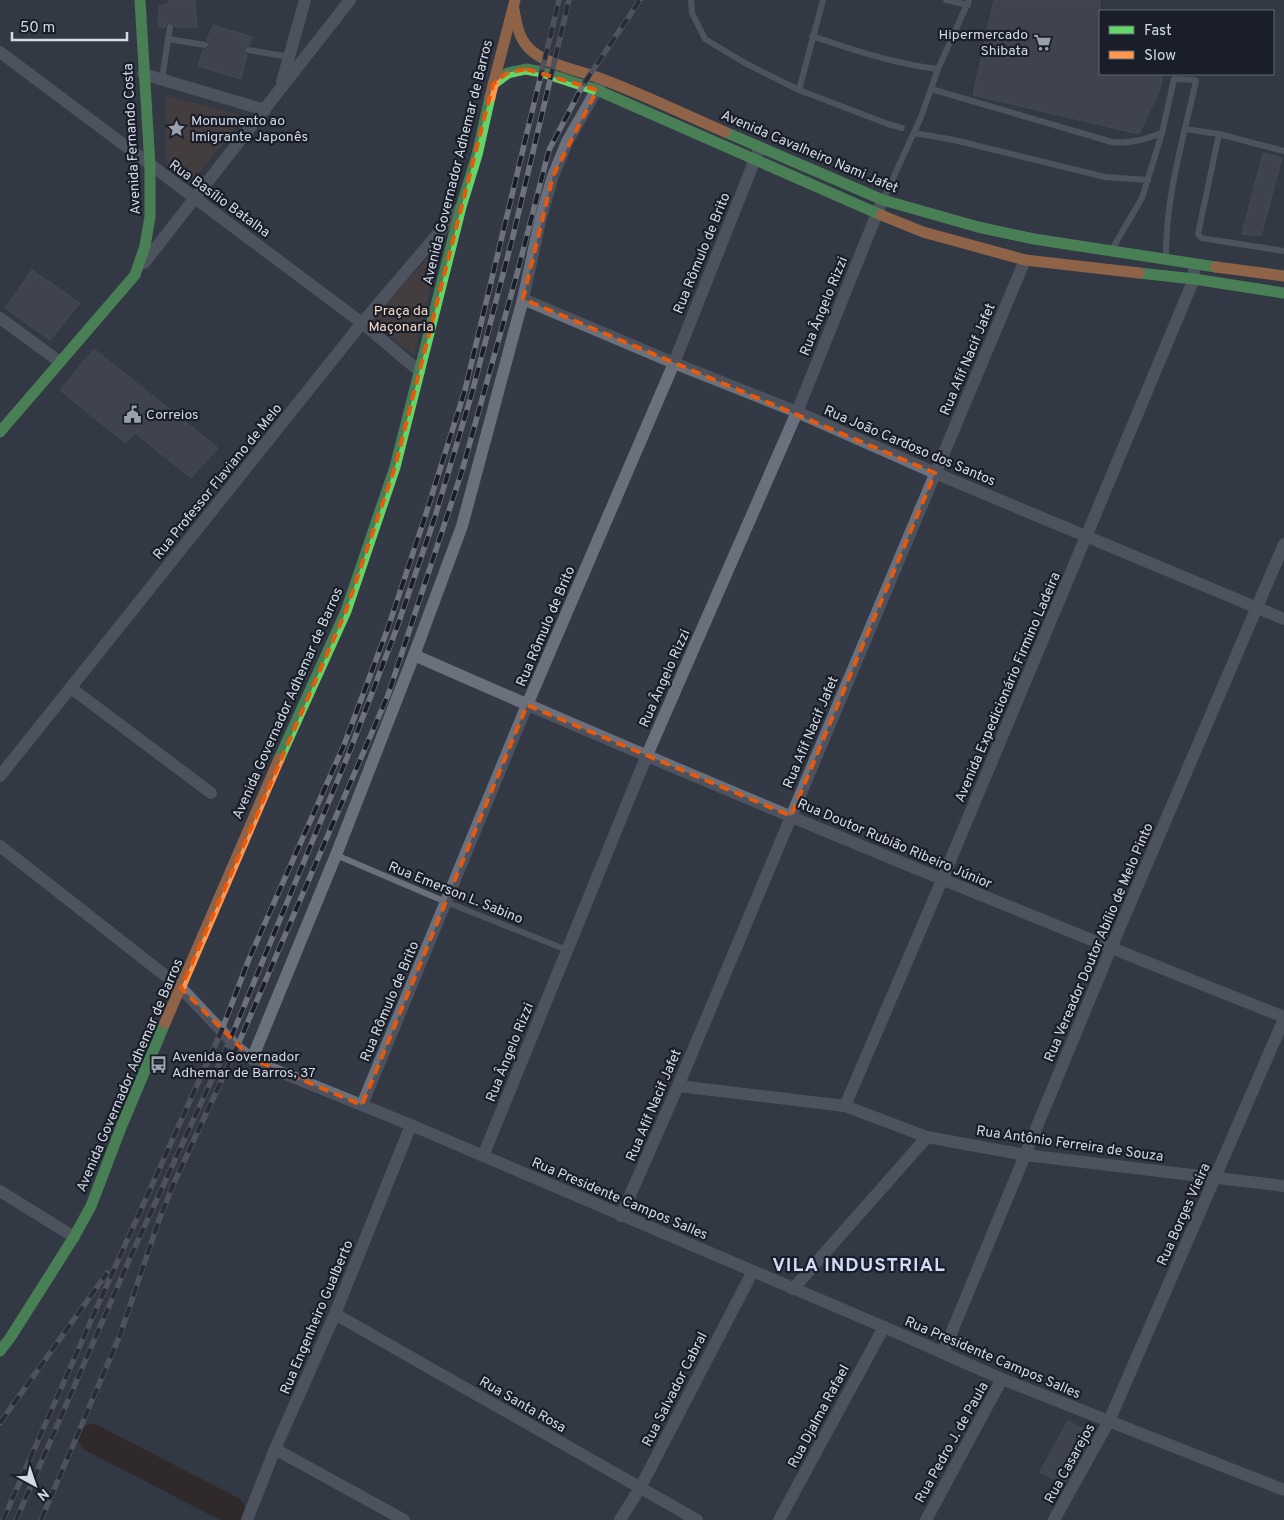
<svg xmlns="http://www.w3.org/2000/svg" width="1284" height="1520" font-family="Overpass,sans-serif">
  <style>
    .green { fill: #59443b }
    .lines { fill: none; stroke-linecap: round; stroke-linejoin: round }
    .river { stroke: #2e180d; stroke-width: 28 }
    .building { fill: #4c515b; stroke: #585d67 }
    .lane { stroke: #6b717c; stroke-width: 6 }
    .street { stroke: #6b717c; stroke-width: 12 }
    .fast { stroke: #63d668; stroke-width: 11 }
    .slow { stroke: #ff974d; stroke-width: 11 }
    .rail-casing { stroke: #6e727c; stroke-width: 5.5 }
    .rail { stroke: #191e28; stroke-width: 4; stroke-dasharray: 11; stroke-linecap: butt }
    .marked { fill: none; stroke: #e8590c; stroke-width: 4; stroke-dasharray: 10 6; stroke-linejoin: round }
    .labels { text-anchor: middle; stroke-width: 4.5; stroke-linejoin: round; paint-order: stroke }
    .poi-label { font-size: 14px; fill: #d2d9e7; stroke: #191e28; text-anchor: start }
    .street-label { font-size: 14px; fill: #d2d9e7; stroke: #191e28 }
    .park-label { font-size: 14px; fill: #fad8c6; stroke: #191e28 }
    .district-label { font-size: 19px; font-weight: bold; letter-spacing: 1px; fill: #cfddf8; stroke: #191e28 }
  </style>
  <rect width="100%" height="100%" fill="#333945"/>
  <!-- green -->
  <g class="green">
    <path d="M166,96L239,115L237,126L191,182L172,173L166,162Z"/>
    <path d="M441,244L414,355L370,320Z"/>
  </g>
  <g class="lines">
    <!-- river -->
    <path class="river" d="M92,1438L231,1510"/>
  </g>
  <!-- building -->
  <g class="building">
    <path d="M168,0H195L197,27H175L173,23L170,22L166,24L165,27H158L159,6L168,4Z"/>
    <path d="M994,0H1100V74H1163L1160,89L1139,134L973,95Z"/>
    <path d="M213,25L252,37L250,45L246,46L243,49L244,52L247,55L241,79L198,66L203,50L207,49L210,46L209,43L207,40Z"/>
    <path d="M1263,153L1282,158L1261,236L1242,234Z"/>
    <path d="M32,270L80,303L50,340L5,308Z"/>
    <path d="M94,349L218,448L191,478L135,433L125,443L60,390Z"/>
    <path d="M1068,1421L1093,1434L1064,1485L1040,1472Z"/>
  </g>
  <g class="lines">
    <!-- lane -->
    <g class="lane">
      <path d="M691,0L692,13L705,39L745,63L799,90L888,124L902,128"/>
      <path d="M946,0L968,5"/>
      <path d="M812,36C853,50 895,64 938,69"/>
      <path d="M168,39L205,45"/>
      <path d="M248,50L291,57"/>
      <path d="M162,79L170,27"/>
      <path d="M931,89L938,69L969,0"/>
      <path d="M799,90L823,0"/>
      <path d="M1185,129L1219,134L1284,151"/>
      <path d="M914,133L954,140L1105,177L1148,180"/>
      <path d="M1219,134L1198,234L1201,238L1284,251"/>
      <path d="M884,198L921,117L931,89L1112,142C1131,144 1145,139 1162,133"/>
      <path d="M1111,251L1142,198L1162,133L1174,79L1194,80L1196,81C1183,140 1165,199 1166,259"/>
      <path d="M336,855L446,902L567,950"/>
    </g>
    <!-- street -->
    <g class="street">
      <path d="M0,52L362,323L419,371"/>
      <path d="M143,74L265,110"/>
      <path d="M282,82L305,0"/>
      <path d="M144,263L350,0"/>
      <path d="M523,299L674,363L797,412L935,473L1284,619"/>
      <path d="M0,318L60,362"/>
      <path d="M414,655C702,782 992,901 1284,1017"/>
      <path d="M71,688L211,793"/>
      <path d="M0,776L362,323L459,209"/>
      <path d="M0,846L181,988L237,1047L252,1059L268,1067L411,1125L884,1327L1002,1379L1284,1490"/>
      <path d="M252,1059L336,855L414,655L462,526L523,299L541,217L553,176L567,142L600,84"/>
      <path d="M678,1086L845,1106L927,1137L1025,1155L1284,1186"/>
      <path d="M362,1105L527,705L674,363L758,152"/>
      <path d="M845,1106L942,880L1194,279V271"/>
      <path d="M483,1156L647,755L797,412L880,206"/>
      <path d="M0,1191L74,1237"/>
      <path d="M621,1216L678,1086L1025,260"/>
      <path d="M793,1289L927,1137"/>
      <path d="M335,1314L697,1520"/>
      <path d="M943,1353L1111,948L1284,544"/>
      <path d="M275,1449L404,1520"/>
      <path d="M247,1520L275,1449L335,1314L411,1125"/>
      <path d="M620,1520L640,1488L753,1271"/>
      <path d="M779,1520L884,1327"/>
      <path d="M926,1520L1002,1379"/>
      <path d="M1054,1520L1109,1421L1284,1019"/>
    </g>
    <!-- fast -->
    <g class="fast">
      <path d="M493,84L508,73L526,69L542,72L597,90L881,215"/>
      <path d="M725,132L883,200L978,227L1034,239L1216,267"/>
      <path d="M1139,273L1194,279L1284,293"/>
      <path d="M0,432L135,275L145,246L150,217V165L140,0"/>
      <path d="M279,759L346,611L395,467L461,207L477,155L490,97"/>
      <path d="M0,1351L10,1338L74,1237L91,1206L122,1125L165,1023"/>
    </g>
    <!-- slow -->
    <g class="slow">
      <path d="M514,10C517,26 519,40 532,51C548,65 581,71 602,79C644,95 684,114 725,132"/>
      <path d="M490,97L515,0"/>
      <path d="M881,215L923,232L1025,260L1139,273"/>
      <path d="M1216,267L1284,276"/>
      <path d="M165,1023L279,759"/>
    </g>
    <defs>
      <g id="rail">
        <path d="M0,1423L107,1273"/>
        <path d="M3,1520L93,1316L221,1032L249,959L344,745L388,628L425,517L465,390L559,0"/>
        <path d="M16,1520L130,1258L230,1040L351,748L396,630L434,520L472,393L513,236L569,0"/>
        <path d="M41,1520L120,1335L159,1220L173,1185L237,1047L388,695L462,471L517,274L549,150L583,85L640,0"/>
      </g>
    </defs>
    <!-- rail casing -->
    <use href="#rail" class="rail-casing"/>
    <!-- rail -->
    <use href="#rail" class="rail"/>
  </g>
  <!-- marked area -->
  <path d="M0 0H1284V1520H0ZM526,69L597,90L553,176L523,299L935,473L791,816L527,705L362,1105L252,1059L181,988L346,611L395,467L493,84L507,73Z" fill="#333945" fill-opacity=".55" fill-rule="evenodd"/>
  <path class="marked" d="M526,69L597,90L553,176L523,299L935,473L791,816L527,705L362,1105L252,1059L181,988L346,611L395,467L493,84L507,73Z"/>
  <!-- icons -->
  <defs>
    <symbol id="supermarket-bare" viewBox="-9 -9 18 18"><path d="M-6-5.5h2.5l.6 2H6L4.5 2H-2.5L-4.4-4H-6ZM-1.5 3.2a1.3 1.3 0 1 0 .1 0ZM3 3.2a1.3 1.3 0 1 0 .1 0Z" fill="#9aa1ae" stroke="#191e28" stroke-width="2.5" paint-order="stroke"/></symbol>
    <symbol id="sight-bare" viewBox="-9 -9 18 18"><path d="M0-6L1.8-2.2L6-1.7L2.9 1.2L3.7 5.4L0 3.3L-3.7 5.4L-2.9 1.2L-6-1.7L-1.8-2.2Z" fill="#9aa1ae" stroke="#191e28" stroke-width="2.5" paint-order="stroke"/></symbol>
    <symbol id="civic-bare" viewBox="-9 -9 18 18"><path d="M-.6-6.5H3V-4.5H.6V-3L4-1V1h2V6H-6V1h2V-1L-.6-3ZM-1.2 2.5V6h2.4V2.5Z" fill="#9aa1ae" stroke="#191e28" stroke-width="2.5" paint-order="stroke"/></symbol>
    <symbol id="bus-bare" viewBox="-9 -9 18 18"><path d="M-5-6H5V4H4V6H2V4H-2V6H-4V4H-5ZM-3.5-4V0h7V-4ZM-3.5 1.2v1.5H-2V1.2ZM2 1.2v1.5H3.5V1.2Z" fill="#9aa1ae" stroke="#191e28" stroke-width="2.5" paint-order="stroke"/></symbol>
  </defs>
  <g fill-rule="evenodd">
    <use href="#supermarket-bare" x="1030" y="30" width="25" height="25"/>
    <use href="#sight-bare" x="164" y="116" width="25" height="25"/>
    <use href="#civic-bare" x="120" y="402" width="25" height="25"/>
    <use href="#bus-bare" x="146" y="1052" width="25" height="25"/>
  </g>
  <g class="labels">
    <!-- poi labels -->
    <g class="poi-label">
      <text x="1028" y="39" text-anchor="end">Hipermercado<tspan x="1028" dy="16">Shibata</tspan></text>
      <text x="191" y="125">Monumento ao<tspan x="191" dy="16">Imigrante Japonês</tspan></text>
      <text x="146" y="419">Correios</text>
      <text x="172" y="1061">Avenida Governador<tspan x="172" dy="16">Adhemar de Barros, 37</tspan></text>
    </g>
    <!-- street labels -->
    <g class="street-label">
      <text transform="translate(131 139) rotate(-93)" y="5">Avenida Fernando Costa</text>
      <text transform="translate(810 151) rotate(23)" y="5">Avenida Cavalheiro Nami Jafet</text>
      <text transform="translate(457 162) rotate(-76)" y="5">Avenida Governador Adhemar de Barros</text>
      <text transform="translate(220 198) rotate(36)" y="5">Rua Basílio Batalha</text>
      <text transform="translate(701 253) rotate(-68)" y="5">Rua Rômulo de Brito</text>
      <text transform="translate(823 306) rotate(-68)" y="5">Rua Ângelo Rizzi</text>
      <text transform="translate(967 359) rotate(-67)" y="5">Rua Afif Nacif Jafet</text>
      <text transform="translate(910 445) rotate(23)" y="5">Rua João Cardoso dos Santos</text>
      <text transform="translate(217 481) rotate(-51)" y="5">Rua Professor Flaviano de Melo</text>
      <text transform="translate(545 626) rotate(-67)" y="5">Rua Rômulo de Brito</text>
      <text transform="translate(664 678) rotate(-66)" y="5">Rua Ângelo Rizzi</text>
      <text transform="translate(1007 687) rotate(-67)" y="5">Avenida Expedicionário Firmino Ladeira</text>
      <text transform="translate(287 703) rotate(-66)" y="5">Avenida Governador Adhemar de Barros</text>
      <text transform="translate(810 732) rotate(-67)" y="5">Rua Afif Nacif Jafet</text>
      <text transform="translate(895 843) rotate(23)" y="5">Rua Doutor Rubião Ribeiro Júnior</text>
      <text transform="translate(456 892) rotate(22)" y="5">Rua Emerson L. Sabino</text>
      <text transform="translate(1098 942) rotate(-67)" y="5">Rua Vereador Doutor Abílio de Melo Pinto</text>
      <text transform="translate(389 1001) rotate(-67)" y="5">Rua Rômulo de Brito</text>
      <text transform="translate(509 1052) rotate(-68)" y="5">Rua Ângelo Rizzi</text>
      <text transform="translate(129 1075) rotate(-67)" y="5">Avenida Governador Adhemar de Barros</text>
      <text transform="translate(653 1105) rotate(-67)" y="5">Rua Afif Nacif Jafet</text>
      <text transform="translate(1070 1143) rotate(8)" y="5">Rua Antônio Ferreira de Souza</text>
      <text transform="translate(620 1198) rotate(23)" y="5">Rua Presidente Campos Salles</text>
      <text transform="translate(1183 1214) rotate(-66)" y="5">Rua Borges Vieira</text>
      <text transform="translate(316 1317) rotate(-67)" y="5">Rua Engenheiro Gualberto</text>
      <text transform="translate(993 1357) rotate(23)" y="5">Rua Presidente Campos Salles</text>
      <text transform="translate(674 1389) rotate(-63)" y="5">Rua Salvador Cabral</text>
      <text transform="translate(523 1404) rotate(30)" y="5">Rua Santa Rosa</text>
      <text transform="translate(818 1416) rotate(-62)" y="5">Rua Djalma Rafael</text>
      <text transform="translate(951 1442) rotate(-61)" y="5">Rua Pedro J. de Paula</text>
      <text transform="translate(1069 1463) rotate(-61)" y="5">Rua Casarejos</text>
    </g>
    <!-- park labels -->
    <g class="park-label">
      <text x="401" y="315">Praça da<tspan x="401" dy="16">Maçonaria</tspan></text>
    </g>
    <!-- district labels -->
    <g class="district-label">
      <text x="859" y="1271">VILA INDUSTRIAL</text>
    </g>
  </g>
  <!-- legend -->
  <rect x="1099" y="10" width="175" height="65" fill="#191e28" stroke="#636974"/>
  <rect x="1109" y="26" width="25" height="8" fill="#63d668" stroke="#636974"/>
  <text x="1144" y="35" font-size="15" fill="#d2d9e7">Fast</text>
  <rect x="1109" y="51" width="25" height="8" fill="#ff974d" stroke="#636974"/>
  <text x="1144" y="60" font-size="15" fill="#d2d9e7">Slow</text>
  <!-- north arrow -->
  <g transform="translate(35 1485) rotate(140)" stroke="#191e28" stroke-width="4" paint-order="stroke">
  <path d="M0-4L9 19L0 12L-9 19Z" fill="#d2d9e7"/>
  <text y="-8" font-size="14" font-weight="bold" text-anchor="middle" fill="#d2d9e7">N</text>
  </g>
  <!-- scale -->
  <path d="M12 32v8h115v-8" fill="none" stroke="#d2d9e7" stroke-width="2.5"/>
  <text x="20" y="32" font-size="15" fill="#d2d9e7" stroke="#191e28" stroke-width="4" paint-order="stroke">50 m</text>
</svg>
